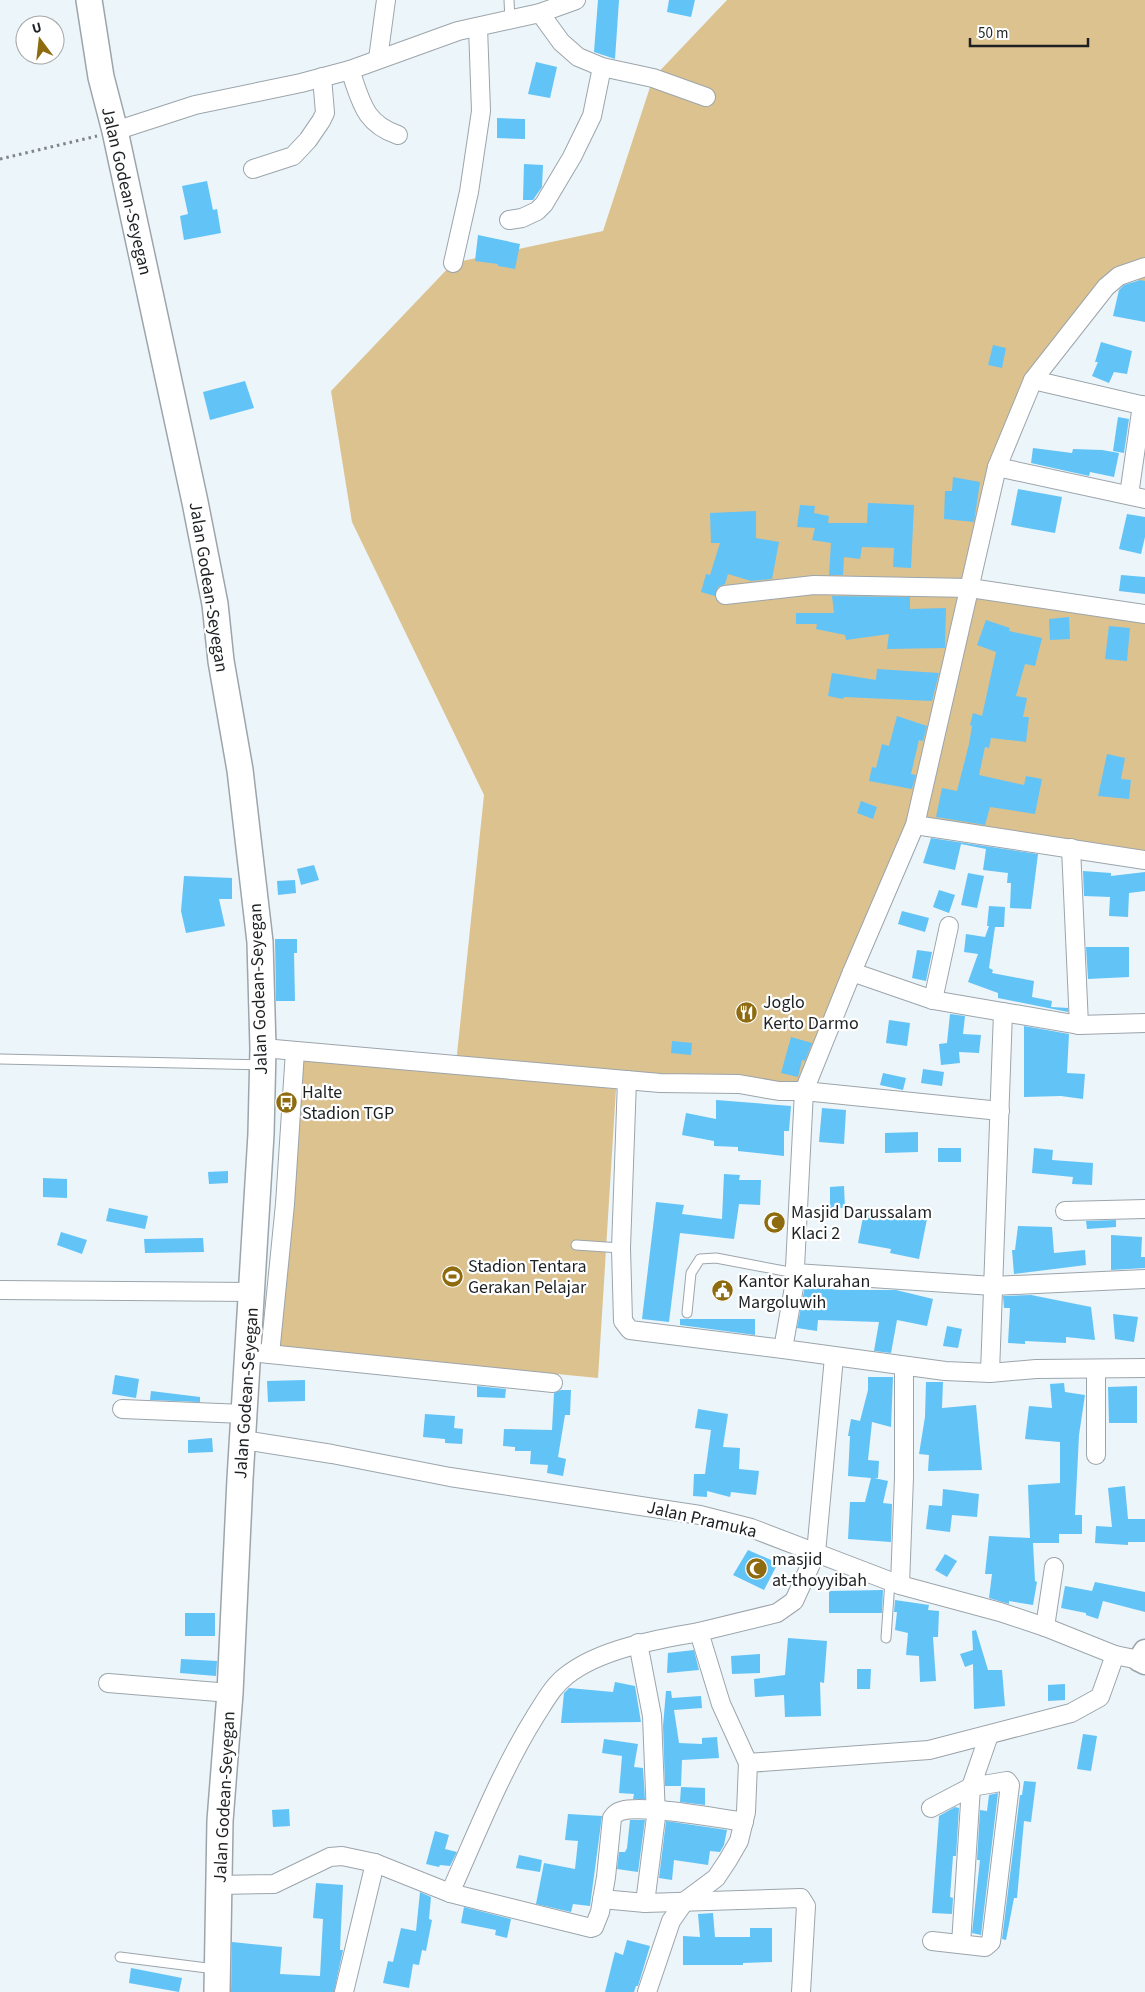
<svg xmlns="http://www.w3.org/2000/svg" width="1145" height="1992" font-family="'Source Sans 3',sans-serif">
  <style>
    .green { fill: #dcc28f }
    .building { fill: #62c3f7 }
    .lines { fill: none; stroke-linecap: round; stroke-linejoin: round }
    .service-casing { stroke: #9ca5ab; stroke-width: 11 }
    .minor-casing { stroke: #9ca5ab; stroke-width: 20 }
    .tertiary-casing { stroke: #9ca5ab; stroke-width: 25 }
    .secondary-casing { stroke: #9ca5ab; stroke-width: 28 }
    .path { stroke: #7e8588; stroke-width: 3; stroke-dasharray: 2.5 4; stroke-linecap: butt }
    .service { stroke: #fff; stroke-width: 9 }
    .minor { stroke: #fff; stroke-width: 18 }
    .tertiary { stroke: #fff; stroke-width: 22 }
    .secondary { stroke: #fff; stroke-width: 25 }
    .labels { text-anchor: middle; stroke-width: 4.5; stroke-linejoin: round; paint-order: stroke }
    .street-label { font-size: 18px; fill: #1e2123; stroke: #fff }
    .poi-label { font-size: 18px; fill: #1e2123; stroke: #fff; text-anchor: start }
  </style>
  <rect width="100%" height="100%" fill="#ebf5fa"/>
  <!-- green -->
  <g class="green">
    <path d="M727,0H1145V282L1119,276L1033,380L969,588L1145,612V860L915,825L804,1091L456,1064L484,795L352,522L331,391L453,263L603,231L653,78Z"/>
    <path d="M295,1051L616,1089L598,1378L271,1346Z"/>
  </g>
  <!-- building -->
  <g class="building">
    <path d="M598,0H619L615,59L594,52Z"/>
    <path d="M669,0H695L691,17L667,12Z"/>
    <path d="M536,62L557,67L550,98L528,94Z"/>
    <path d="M497,118L525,119V139L497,138Z"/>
    <path d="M524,164L543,165L542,187L533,200H523Z"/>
    <path d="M207,181L213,210L217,209L221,233L184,240L180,216L188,214L182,186Z"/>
    <path d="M478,235L520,244L515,269L498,266V264L475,261Z"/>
    <path d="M1140,280L1145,281V322L1113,316L1119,290L1124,285Z"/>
    <path d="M1101,342L1132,351L1127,374L1114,372L1109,383L1092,376L1098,362H1095Z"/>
    <path d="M993,345L1006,348L1002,368L988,365Z"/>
    <path d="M245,381L254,408L210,420L203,392Z"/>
    <path d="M1118,417L1129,419L1124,453L1113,451Z"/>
    <path d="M1033,448L1072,453L1073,449L1102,450L1119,453L1114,477L1090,472L1089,476L1031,463Z"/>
    <path d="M953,477L980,482L974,522L944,519L945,491H952Z"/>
    <path d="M1018,489L1062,497L1055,533L1011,525Z"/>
    <path d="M868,503L914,505L911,568L893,567L894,548L862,547L860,559L844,557L843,575H829L831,543L812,540L815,528L797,527L800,505L815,506L814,513L829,516L828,523H867Z"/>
    <path d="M756,511V538L779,542L772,579L751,581L728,574L725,584L718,587L715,596L701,592L706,574L710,575L720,543H711L710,513Z"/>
    <path d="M1127,514L1145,517V537L1141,554L1119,549Z"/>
    <path d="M1121,575L1145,577V594L1119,591Z"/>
    <path d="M832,596L910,597V609L946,608L945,648L887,649L889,634L846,640L845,635L816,629L817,624H796V613H834Z"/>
    <path d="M1069,617L1070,639L1050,640L1049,619Z"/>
    <path d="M986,620L1010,628L1009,631L1042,638L1035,666L1025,664L1016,696L1027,698L1023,717H1029L1026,742L991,738L989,748L985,747L979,775L1024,785L1026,776L1042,779L1035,814L990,807L985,825L936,817L942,788L957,791L969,744L972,726L970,725L973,713L982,716L996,652L977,645Z"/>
    <path d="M1109,626L1130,628L1127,661L1105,659Z"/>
    <path d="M877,669L939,673L932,701L844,697L843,699L828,696L832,673L876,680Z"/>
    <path d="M897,716L927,726L923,741L919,740L911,774L916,775L912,789L869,781L872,767L876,768L882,744L889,746Z"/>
    <path d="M1107,754L1125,758L1121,779L1131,780L1129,799L1098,796Z"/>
    <path d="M861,801L877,807L873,819L857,813Z"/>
    <path d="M931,838L1038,854L1031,909L1010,908L1011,883H1007L1008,873L983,870L986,849L961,844L955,870L923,863Z"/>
    <path d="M314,865L319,880L301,885L297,869Z"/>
    <path d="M1083,871L1111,873V876L1145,872V891L1129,893L1128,917L1109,916L1110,897L1084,896Z"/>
    <path d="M968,873L984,876L977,908L961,905Z"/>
    <path d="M184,876L232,878V899H219L225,926L186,933L181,911Z"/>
    <path d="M295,880L296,893L278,895L277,881Z"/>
    <path d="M939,890L955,895L949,913L933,907Z"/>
    <path d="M989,906L1005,907L1004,927H995L989,968L993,970L992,973L1034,981L1032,997L1052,1001L1051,1007L1068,1008V1012L998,998V993L968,982L978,954L964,952L966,934L985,937L989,926H987Z"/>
    <path d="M902,911L929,918L925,932L898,924Z"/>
    <path d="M275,939H297V953H294L295,1001H276Z"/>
    <path d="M1086,947H1129V977L1088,979Z"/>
    <path d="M917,950L932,952L926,981L912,978Z"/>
    <path d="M950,1014L965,1016L963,1034L981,1035L979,1053L959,1052L960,1063L941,1065L939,1044L947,1043Z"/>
    <path d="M889,1020L910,1023L907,1046L886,1043Z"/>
    <path d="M1024,1026L1069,1034L1067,1073L1085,1074L1083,1099L1061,1096L1024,1097Z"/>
    <path d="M791,1037L812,1043L805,1061L802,1060L798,1077L781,1073Z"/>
    <path d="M672,1041L692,1043L691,1055L671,1053Z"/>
    <path d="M923,1069L944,1072L942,1086L921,1083Z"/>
    <path d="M883,1073L906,1078L903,1090L880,1085Z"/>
    <path d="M716,1100L791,1106L789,1131H784V1156L738,1151V1147L714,1146V1141L682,1135L686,1113L716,1119Z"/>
    <path d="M822,1108L846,1110L844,1144L819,1142Z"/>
    <path d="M918,1132V1152L885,1153V1133Z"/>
    <rect x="938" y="1148" width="23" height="14"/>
    <path d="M1034,1148L1053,1150L1052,1160L1093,1163L1092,1185L1072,1184L1073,1177L1032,1173Z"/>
    <path d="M228,1171V1183L209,1184L208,1172Z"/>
    <path d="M724,1174L740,1175L739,1180H761L760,1205L739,1204L734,1239L680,1233L669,1322L642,1319L656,1202L684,1205L682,1214L722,1219Z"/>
    <path d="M43,1178L67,1179V1198L43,1197Z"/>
    <path d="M844,1186L845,1208H830V1187Z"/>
    <path d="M865,1207L927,1219L919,1259L890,1253L891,1249L858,1243Z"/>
    <path d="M109,1208L148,1216L145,1229L106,1221Z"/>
    <path d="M1116,1220V1227L1087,1229L1086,1221Z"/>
    <path d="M1018,1226L1052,1227L1054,1253L1085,1250L1086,1265L1014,1274L1012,1250H1015Z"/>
    <path d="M61,1232L87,1240L82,1254L57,1245Z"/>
    <path d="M1111,1235L1142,1237L1141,1257H1145V1268L1111,1270Z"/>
    <path d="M203,1238L204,1252L145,1253L144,1239Z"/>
    <path d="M805,1286L839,1290H896L933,1299L927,1326L897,1320L891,1353L874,1351L879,1322L818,1320L817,1331L797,1328Z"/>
    <path d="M1031,1295L1091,1307L1095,1340L1066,1337V1343L1025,1341V1344L1008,1343L1010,1308H1004L1003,1296Z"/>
    <path d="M1113,1314L1138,1317L1134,1342L1115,1339Z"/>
    <path d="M680,1319H755V1335L680,1325Z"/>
    <path d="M947,1326L962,1329L958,1348L943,1346Z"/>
    <path d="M115,1375L139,1379L136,1398L112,1394Z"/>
    <path d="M868,1377H893L891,1427L872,1422L868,1460L879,1461L878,1478H874L888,1481L883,1503L892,1504L891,1542L848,1539L850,1502H865L871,1478L848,1476L850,1436H848L851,1419L860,1421L868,1390Z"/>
    <path d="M305,1380V1401L268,1402L267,1381Z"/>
    <path d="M926,1382H943L942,1408L976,1405L982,1470L928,1471L929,1455L919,1454L925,1417Z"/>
    <path d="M1064,1383L1065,1392L1085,1395L1079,1435L1075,1515H1082V1534H1059V1543H1033L1035,1581L1037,1582L1033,1605L1009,1601V1604L989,1598L992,1574H985L989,1536L1030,1538L1028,1485L1060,1483V1442L1025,1439L1029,1406L1052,1408L1050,1384Z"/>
    <path d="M477,1386L506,1389L505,1398L477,1397Z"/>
    <path d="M1137,1386V1423H1109L1108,1387Z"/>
    <path d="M561,1390H571L570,1415H565L558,1457L566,1459L563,1476L547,1473L548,1465L530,1464L531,1451H515V1447L503,1446L504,1429L552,1430L554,1393Z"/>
    <path d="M151,1391L200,1397V1402L150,1400Z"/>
    <path d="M698,1409L728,1414L723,1447L740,1448L739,1469L759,1471L756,1495L731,1492L730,1497L707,1491V1497L693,1496L694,1474H705L711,1430L695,1428Z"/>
    <path d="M425,1414L455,1416L454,1428L463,1429L462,1444L445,1443V1439L423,1437Z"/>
    <path d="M212,1438L213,1452L188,1453V1440Z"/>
    <path d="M1125,1486L1128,1519H1145V1542H1128V1545L1095,1543L1096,1526L1112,1527L1108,1488Z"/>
    <path d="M943,1489L979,1494L977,1517L952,1515L950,1532L926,1529L929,1505L942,1506Z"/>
    <path d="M748,1550L778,1563L764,1590L733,1575Z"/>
    <path d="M945,1554L957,1561L947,1577L935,1570Z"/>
    <path d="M1095,1582L1145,1592V1612L1103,1601L1098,1619L1086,1615V1613L1061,1608L1065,1586L1092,1591Z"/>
    <path d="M883,1590L882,1613H829V1591Z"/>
    <path d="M895,1600L929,1605L928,1610L939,1611L938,1637H933L936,1681L920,1682L919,1656L906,1655L908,1633L895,1630L897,1612H894Z"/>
    <rect x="185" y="1613" width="30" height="23"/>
    <path d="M976,1630L988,1670H1002L1005,1706L974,1709L973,1664L965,1667L960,1654L973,1650L972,1631Z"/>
    <path d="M788,1638L827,1641L824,1683L820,1682L821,1716L785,1717L784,1695L755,1697L754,1679L785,1675Z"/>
    <path d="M694,1650L699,1670L667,1673L668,1653Z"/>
    <path d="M760,1654V1673L732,1674L731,1656Z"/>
    <path d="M181,1659L217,1661L216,1676L180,1673Z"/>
    <path d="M857,1669H871L870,1689H857Z"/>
    <path d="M615,1682L635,1686L641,1722L561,1723L564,1693L569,1688L613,1692Z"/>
    <path d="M1065,1684V1700L1048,1701V1685Z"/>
    <path d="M666,1691H671L672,1698L701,1696L702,1708L674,1710L679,1743L702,1744V1738L717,1737L719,1758L682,1760L681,1786H665L663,1726Z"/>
    <path d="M1083,1734L1097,1736L1091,1771L1077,1769Z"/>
    <path d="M604,1739L638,1744L634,1767L643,1768L645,1799H633L634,1794L619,1793L622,1756L602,1753Z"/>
    <path d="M1024,1781L1036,1782L1031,1822L1024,1821L1017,1898H1014L1006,1940L1002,1939L1020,1795H1022Z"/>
    <path d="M681,1787L705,1788V1805L680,1802Z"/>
    <path d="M998,1793L981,1935L972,1933L980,1860H977L980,1810L987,1811L989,1795Z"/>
    <path d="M955,1807L959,1808L956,1856H953L950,1897L953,1898L952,1914L932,1913L939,1816Z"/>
    <path d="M289,1809L290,1826L273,1827L272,1810Z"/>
    <path d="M568,1814L602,1816L590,1906L573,1904L571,1912L536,1904L544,1863L575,1869L578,1841L565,1840Z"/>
    <path d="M630,1820H645L638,1872L617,1869L619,1852H625L627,1848Z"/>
    <path d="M666,1821L727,1830L724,1845L720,1852L710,1851L708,1865L674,1860L672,1880L659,1878Z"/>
    <path d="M435,1831L449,1835L445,1849L457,1852L450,1866L440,1865L439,1867L426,1864Z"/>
    <path d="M519,1855L542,1860L540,1872L516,1868Z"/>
    <path d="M316,1883L343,1885L340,1950H343L334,1992H231L232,1942L282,1947L280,1974L320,1976L323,1919L313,1918Z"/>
    <path d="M420,1892L431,1897L429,1919L432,1920L426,1951L422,1950L419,1965L413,1964L409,1988L383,1983L388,1961L393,1962L401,1928L416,1931Z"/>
    <path d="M464,1907L511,1919L507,1938L495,1935L496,1930L461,1923Z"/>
    <path d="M713,1913L715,1937H750V1928H772V1962L743,1963V1965H683V1936L700,1937L698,1914Z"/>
    <path d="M627,1940L650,1946L638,1986H636L634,1992H605L615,1952L623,1955Z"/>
    <path d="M131,1968L182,1978L179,1992L129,1983Z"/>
  </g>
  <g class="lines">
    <defs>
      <g id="service">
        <path d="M509,0L510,20"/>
        <path d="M0,1059L262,1065"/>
        <path d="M576,1245L621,1248"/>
        <path d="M687,1313L691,1273L700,1259L716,1258L795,1273"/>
        <path d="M886,1638L890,1581"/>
        <path d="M120,1957L215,1969"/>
      </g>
      <g id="minor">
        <path d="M540,13L561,42L578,57L602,67L653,78L706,97"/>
        <path d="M378,59L386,0"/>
        <path d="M350,70C361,100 363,123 398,135"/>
        <path d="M115,131L195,105L301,83L350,70L458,31L540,13L576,0"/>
        <path d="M253,169L293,156L308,140L321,121L325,113L322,77"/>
        <path d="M509,220L522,218L537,211L544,204L572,157L592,116L602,67"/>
        <path d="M453,263L469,192L481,111L478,27"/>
        <path d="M1033,380L1106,287L1119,276L1145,267"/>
        <path d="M1145,406L1033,380L997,467L915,825L852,972L804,1091L794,1287L783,1349L945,1371L990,1373L1036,1369L1145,1368"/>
        <path d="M997,467L1145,499"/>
        <path d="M1129,495L1142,405"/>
        <path d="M725,595L814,585L970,588L1145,614"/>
        <path d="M915,825L1145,860"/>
        <path d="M1071,848L1079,1025"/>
        <path d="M852,972L933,1000L1003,1012L1079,1025L1145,1023"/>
        <path d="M933,1000L949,926"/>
        <path d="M263,1048L660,1083L739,1084L779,1091H804L1000,1111"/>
        <path d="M627,1080L621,1248L623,1321L630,1330L783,1349"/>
        <path d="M1065,1211L1145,1209"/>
        <path d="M795,1273L993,1286L1145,1279"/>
        <path d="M0,1290L252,1292"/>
        <path d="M249,1352L553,1383"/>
        <path d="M270,1354L285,1204L295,1051"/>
        <path d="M990,1373L1003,1012"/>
        <path d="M122,1409L244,1414"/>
        <path d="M243,1440L332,1454L450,1477L700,1515L751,1528L900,1585L1000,1612L1045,1627L1115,1655L1139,1660"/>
        <path d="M1096,1455V1369"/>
        <path d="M900,1585L904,1477V1366"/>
        <path d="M1045,1627L1054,1567"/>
        <path d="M638,1643L652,1716L656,1817L645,1903"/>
        <path d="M108,1683L230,1693"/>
        <path d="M748,1763L929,1750L1071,1713L1100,1697L1115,1655"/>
        <path d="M931,1808L971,1787L961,1944"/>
        <path d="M220,1885L274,1884L330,1857L342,1856L375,1863L450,1893L591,1928L594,1927L600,1912L606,1877L612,1818C614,1815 617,1812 621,1811C643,1804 717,1818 744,1822"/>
        <path d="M450,1893C477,1833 501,1771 536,1715C545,1701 553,1686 566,1676C599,1649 658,1639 699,1632"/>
        <path d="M602,1899L645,1903L801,1898L806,1906L801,1992"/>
        <path d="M932,1941L985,1947L991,1942L1010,1785L1007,1781L971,1787L989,1735"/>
        <path d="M344,1992L375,1863"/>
        <path d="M647,1992L671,1921L685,1901L716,1878L728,1860L739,1841L746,1812L748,1763L721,1704L699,1632L777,1613L794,1601L816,1553L834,1357"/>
      </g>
      <path id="tertiary" d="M1145,1651L1139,1660L1145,1663"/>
      <path id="secondary" d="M89,0L101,77L115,131L195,502L215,604L221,661L240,770L260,942L263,1048L261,1134L240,1479L230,1693L220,1821L217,1992"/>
    </defs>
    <!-- service casing -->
    <use href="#service" class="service-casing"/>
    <!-- minor casing -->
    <use href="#minor" class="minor-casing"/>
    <!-- tertiary casing -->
    <use href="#tertiary" class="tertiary-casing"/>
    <!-- secondary casing -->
    <use href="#secondary" class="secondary-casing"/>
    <!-- path -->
    <path class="path" d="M0,159L97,136"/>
    <!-- service -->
    <use href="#service" class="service"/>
    <!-- minor -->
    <use href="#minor" class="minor"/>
    <!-- tertiary -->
    <use href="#tertiary" class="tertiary"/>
    <!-- secondary -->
    <use href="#secondary" class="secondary"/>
  </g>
  <!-- icons -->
  <defs>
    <symbol id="restaurant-disc" viewBox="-11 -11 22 22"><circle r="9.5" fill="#8e6b0f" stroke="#fff"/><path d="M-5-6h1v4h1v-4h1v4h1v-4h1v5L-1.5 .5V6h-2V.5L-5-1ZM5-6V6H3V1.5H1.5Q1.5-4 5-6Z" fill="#fff"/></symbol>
    <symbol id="bus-disc" viewBox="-11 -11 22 22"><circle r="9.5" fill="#8e6b0f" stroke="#fff"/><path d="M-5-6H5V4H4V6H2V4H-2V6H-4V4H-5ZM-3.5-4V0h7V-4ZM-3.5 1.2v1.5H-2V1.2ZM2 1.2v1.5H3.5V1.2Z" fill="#fff"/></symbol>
    <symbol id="mosque-disc" viewBox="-11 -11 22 22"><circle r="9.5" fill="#8e6b0f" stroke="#fff"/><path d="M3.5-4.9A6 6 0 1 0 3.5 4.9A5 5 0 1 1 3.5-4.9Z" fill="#fff"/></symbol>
    <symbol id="stadium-disc" viewBox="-11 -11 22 22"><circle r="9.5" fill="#8e6b0f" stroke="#fff"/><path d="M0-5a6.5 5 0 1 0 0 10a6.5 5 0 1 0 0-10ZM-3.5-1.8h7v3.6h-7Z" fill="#fff"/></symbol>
    <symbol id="civic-disc" viewBox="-11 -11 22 22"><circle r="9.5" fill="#8e6b0f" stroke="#fff"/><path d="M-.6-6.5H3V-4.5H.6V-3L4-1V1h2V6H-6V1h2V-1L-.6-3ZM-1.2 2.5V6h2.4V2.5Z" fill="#fff"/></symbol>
  </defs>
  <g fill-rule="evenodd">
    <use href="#restaurant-disc" x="734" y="1000" width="25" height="25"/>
    <use href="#bus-disc" x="274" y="1090" width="25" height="25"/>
    <use href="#mosque-disc" x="762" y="1210" width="25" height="25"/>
    <use href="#stadium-disc" x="440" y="1264" width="25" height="25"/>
    <use href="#civic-disc" x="710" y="1278" width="25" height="25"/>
    <use href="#mosque-disc" x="744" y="1556" width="25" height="25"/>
  </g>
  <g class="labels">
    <!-- street labels -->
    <g class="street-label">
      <text transform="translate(127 191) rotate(77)" y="6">Jalan Godean-Seyegan</text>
      <text transform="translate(209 587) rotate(81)" y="6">Jalan Godean-Seyegan</text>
      <text transform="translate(258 989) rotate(-92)" y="6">Jalan Godean-Seyegan</text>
      <text transform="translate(246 1393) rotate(-86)" y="6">Jalan Godean-Seyegan</text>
      <text transform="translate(702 1519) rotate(13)" y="6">Jalan Pramuka</text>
      <text transform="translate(224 1797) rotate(-87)" y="6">Jalan Godean-Seyegan</text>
    </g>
    <!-- poi labels -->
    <g class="poi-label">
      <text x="763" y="1008">Joglo<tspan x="763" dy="21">Kerto Darmo</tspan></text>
      <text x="302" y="1098">Halte<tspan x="302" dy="21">Stadion TGP</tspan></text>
      <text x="791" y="1218">Masjid Darussalam<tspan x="791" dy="21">Klaci 2</tspan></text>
      <text x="468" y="1272">Stadion Tentara<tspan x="468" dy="21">Gerakan Pelajar</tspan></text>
      <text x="738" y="1287">Kantor Kalurahan<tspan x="738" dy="21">Margoluwih</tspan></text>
      <text x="772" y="1565">masjid<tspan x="772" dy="21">at-thoyyibah</tspan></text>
    </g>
  </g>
  <!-- north arrow -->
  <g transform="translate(40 40) rotate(345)"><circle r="24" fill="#ffffff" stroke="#a5a6a7"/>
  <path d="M0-4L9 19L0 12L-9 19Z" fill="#8e6b0f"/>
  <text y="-8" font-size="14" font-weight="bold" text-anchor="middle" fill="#1e2123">U</text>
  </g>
  <!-- scale -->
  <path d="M970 38v8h118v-8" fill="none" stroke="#1e2123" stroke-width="2.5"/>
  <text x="978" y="38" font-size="15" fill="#1e2123" stroke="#ffffff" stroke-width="4" paint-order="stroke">50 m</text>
</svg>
